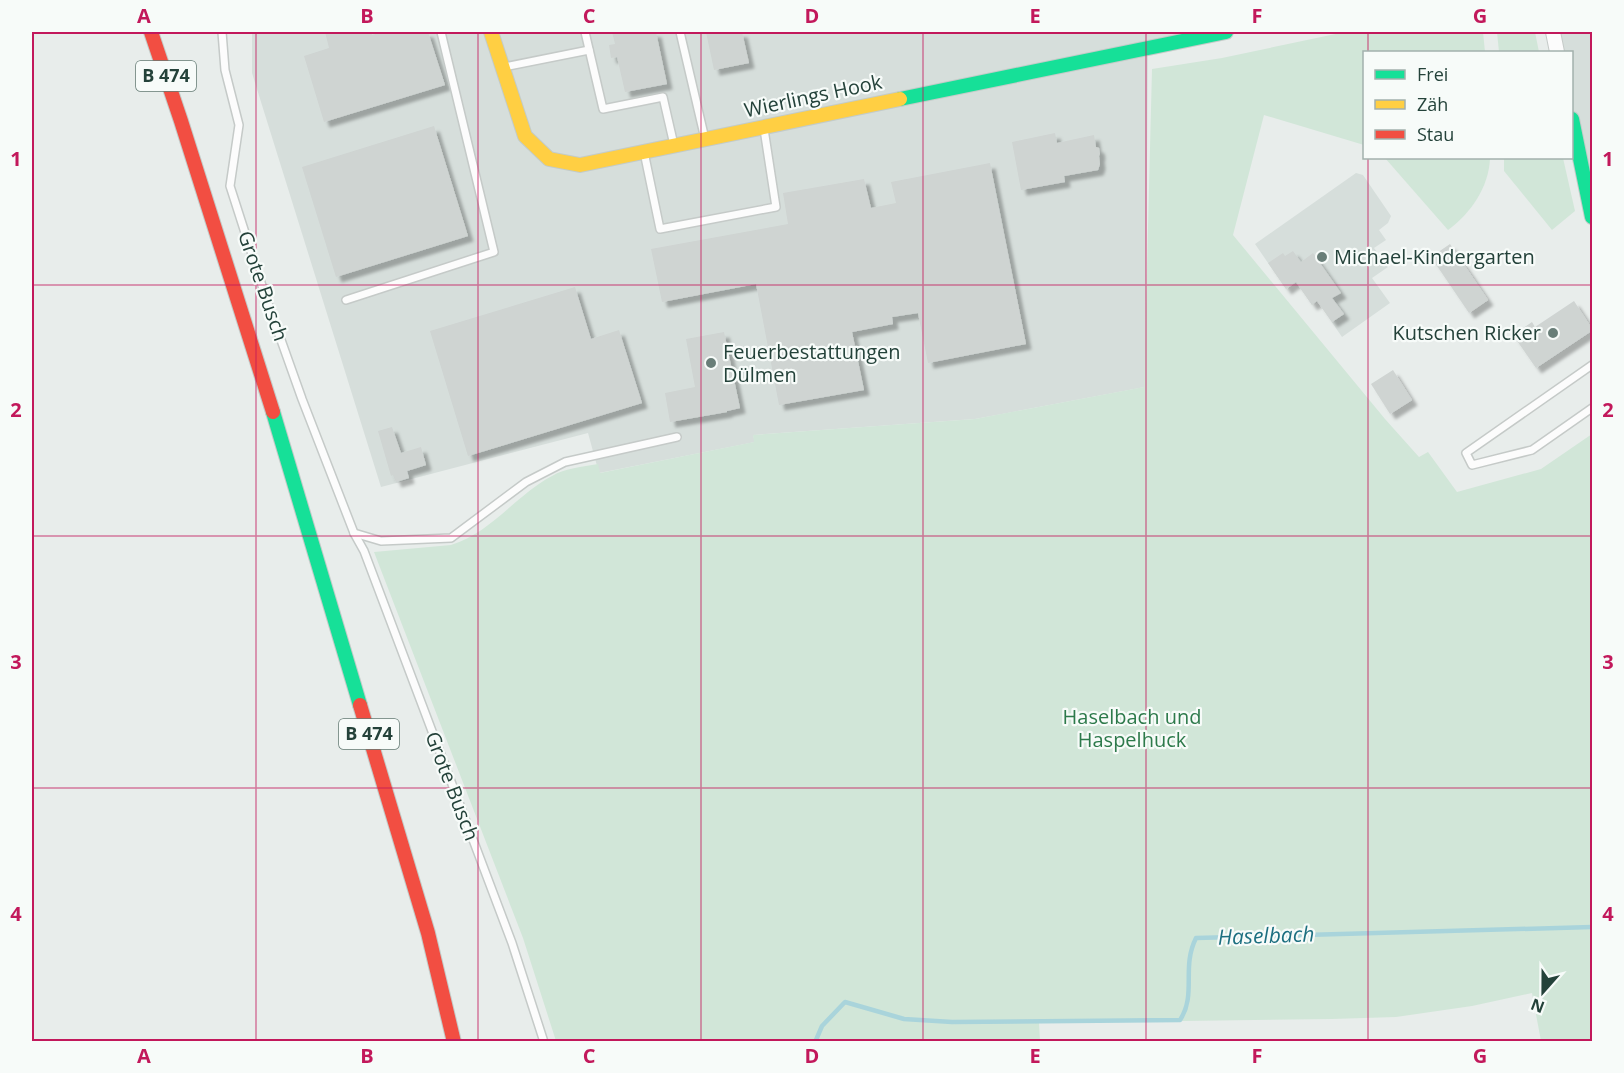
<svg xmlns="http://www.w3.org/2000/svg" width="1624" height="1073" font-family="'Open Sans',sans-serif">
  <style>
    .built { fill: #d6dedb }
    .green { fill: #d1e6d8 }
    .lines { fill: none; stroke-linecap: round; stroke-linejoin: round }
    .stream { stroke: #a9d4db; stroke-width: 4.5 }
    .building { fill: #cfd4d2; filter: url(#shadow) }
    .lane-casing { stroke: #c5cac8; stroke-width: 10 }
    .street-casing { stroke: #c5cac8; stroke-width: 16 }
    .fast-casing { stroke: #c3cbc8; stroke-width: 16 }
    .slow-casing { stroke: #c3cbc8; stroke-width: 16 }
    .jam-casing { stroke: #c3cbc8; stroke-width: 16 }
    .lane { stroke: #fcfcfc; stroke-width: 7 }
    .street { stroke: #fcfcfc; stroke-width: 14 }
    .fast { stroke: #16e098; stroke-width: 14 }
    .slow { stroke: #ffcf43; stroke-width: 14 }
    .jam { stroke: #f24e42; stroke-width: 14 }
    .grid { fill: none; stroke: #c2185b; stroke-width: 1.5; stroke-opacity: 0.55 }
    .poi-dot { fill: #697e78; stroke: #f7fbf9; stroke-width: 2 }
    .labels { text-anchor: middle; stroke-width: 4.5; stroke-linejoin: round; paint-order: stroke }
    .shield { fill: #f7fbf9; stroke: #637a73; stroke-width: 1.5 }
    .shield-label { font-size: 18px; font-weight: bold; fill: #24423a }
    .street-label { font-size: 20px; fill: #24423a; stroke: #f7fbf9 }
    .poi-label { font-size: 20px; fill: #24423a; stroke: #f7fbf9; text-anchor: start }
    .park-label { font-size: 20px; fill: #2d7a4b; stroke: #f7fbf9 }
    .water-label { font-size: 21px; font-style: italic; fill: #1c6f80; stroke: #f7fbf9 }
    .neatline { fill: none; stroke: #c2185b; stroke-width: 2 }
    .grid-label { font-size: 20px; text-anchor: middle; font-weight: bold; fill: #c2185b }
  </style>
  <defs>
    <filter id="shadow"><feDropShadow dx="5.5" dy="5.5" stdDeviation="1.5" flood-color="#0004"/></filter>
  </defs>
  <rect width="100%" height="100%" fill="#e8edeb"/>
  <!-- built -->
  <g class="built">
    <path d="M252,32H1226L1148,47L1145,387L975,419L753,435L755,442L599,473L588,433L381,487L252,73Z"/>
    <path d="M1553,32H1592V217L1572,119V52H1557Z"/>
    <path d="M1356,173L1363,175L1391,216L1388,223L1379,230L1386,240L1374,248L1388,267L1372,278L1390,303L1342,337L1318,302L1312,305L1296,282L1286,289L1255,244Z"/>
  </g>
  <!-- green -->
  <g class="green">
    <path d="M1345,32H1483L1485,52H1364V145L1264,115L1233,235L1385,419L1419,457L1428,452L1457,492L1541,469L1592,434V1041H1541L1532,993L1472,1006L1396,1017L1332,1019L1039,1023L1040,1041H556L523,938L374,552L451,545C491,533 516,495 552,476C565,468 582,467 598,464L600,473L754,442L753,435L975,419L1144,387L1152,69L1222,58Z"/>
    <path d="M1497,32H1535L1539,52H1499Z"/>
    <path d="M1385,158H1490C1489,187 1471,213 1448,230Z"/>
    <path d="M1504,158H1563L1575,211L1552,230L1504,171Z"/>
  </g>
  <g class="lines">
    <!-- stream -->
    <path class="stream" d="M814,1042L816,1040L822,1026L845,1002L904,1019L952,1022L1180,1020C1197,994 1181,968 1196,938L1592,927"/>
  </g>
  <!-- building -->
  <g class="building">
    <path d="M325,32H371L372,35L382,32H428L445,85L324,122L304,56L329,48Z"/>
    <path d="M612,32H656L667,84L625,92L617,57L611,58L609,45L615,44Z"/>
    <path d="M706,32H742L749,63L714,70Z"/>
    <path d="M434,126L468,236L336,277L302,167Z"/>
    <path d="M1055,133L1057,143L1094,135L1096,147L1099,148L1100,154L1099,156L1100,164L1098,170L1064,176L1065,182L1021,190L1012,142Z"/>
    <path d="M990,163L1026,344L928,363L918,313L892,317L893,324L852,332L864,390L779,405L756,284L662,302L651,249L788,224L783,193L864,179L871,208L896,203L891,182Z"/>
    <path d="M1450,244L1488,300L1469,313L1431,257Z"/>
    <path d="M1293,251L1301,262L1313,253L1341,293L1332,298L1344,314L1332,322L1317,301L1312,305L1296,282L1286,289L1268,263L1283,253L1285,256Z"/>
    <path d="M575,287L591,339L619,330L642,403L468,456L430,331Z"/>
    <path d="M1574,301L1593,330L1536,368L1513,335L1532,322L1535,327Z"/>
    <path d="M724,332L740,408L727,411V412L670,422L665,393L695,387L686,339Z"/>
    <path d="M1393,370L1412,400L1390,414L1371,384Z"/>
    <path d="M392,427L401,453L421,447L426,465L407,471L409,478L396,482L393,475L391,476L378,431Z"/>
  </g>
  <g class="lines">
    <defs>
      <g id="lane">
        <path d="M222,32L225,70L239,125L230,186L265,295L302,399L354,533L364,551L512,943L544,1042"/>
        <path d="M585,32L603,109L663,97L674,145"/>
        <path d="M680,32L705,139"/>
        <path d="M504,67L589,50"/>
        <path d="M644,152L660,229L776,207L764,129"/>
        <path d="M346,300L494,252L441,32"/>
        <path d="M1592,365L1466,453L1472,465L1532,450L1592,408"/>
        <path d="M354,533L381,541L451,538L526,482L565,462L677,437"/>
      </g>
      <path id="street" d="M1553,32L1557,52"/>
      <g id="fast">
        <path d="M900,99L1226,32"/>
        <path d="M1572,119L1592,217"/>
        <path d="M273,412L360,705"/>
      </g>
      <path id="slow" d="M491,32L525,136L549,159L580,165L900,99"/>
      <g id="jam">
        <path d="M151,32L181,121L273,412"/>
        <path d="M360,705L428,933L454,1042"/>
      </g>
    </defs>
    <!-- lane casing -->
    <use href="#lane" class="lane-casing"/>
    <!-- street casing -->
    <use href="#street" class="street-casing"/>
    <!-- fast casing -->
    <use href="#fast" class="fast-casing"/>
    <!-- slow casing -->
    <use href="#slow" class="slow-casing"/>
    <!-- jam casing -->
    <use href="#jam" class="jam-casing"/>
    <!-- lane -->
    <use href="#lane" class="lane"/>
    <!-- street -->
    <use href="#street" class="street"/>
    <!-- fast -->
    <use href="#fast" class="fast"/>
    <!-- slow -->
    <use href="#slow" class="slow"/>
    <!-- jam -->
    <use href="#jam" class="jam"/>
  </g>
  <!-- grid -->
  <path class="grid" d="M256,32V1042M478,32V1042M701,32V1042M923,32V1042M1146,32V1042M1368,32V52M1368,158V1042M32,285H1592M32,536H1592M32,788H1592"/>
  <!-- markers -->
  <g class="poi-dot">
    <circle cx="1322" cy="257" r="6"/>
    <circle cx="1553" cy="333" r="6"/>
    <circle cx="711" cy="363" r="6"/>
  </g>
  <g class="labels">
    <!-- shield labels -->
    <g class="shield">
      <rect x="136" y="61" width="60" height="30" rx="4.5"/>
      <rect x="339" y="719" width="60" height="30" rx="4.5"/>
    </g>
    <g class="shield-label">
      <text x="166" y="82">B 474</text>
      <text x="369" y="740">B 474</text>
    </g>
    <!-- street labels -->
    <g class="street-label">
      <text transform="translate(813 96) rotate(-12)" y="7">Wierlings Hook</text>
      <text transform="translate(263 286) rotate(71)" y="7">Grote Busch</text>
      <text transform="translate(452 786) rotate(69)" y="7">Grote Busch</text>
    </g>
    <!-- poi labels -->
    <g class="poi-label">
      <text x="1334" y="264">Michael-Kindergarten</text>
      <text x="1541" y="340" text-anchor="end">Kutschen Ricker</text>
      <text x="723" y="359">Feuerbestattungen<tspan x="723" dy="23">Dülmen</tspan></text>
    </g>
    <!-- park labels -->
    <g class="park-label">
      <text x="1132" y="724">Haselbach und<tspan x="1132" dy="23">Haspelhuck</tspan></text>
    </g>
    <!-- water labels -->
    <g class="water-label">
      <text transform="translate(1266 936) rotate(-2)" y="7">Haselbach</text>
    </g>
  </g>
  <!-- border -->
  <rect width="1624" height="1073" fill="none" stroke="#f7fbf9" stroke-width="66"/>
  <!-- legend -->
  <rect x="1363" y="51" width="210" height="108" fill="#f7fbf9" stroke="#a3b1ad" stroke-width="1.5"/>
  <rect x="1375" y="70" width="30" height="9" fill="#16e098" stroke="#a3b1ad" stroke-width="1.5"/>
  <text x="1417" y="81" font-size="18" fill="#24423a">Frei</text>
  <rect x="1375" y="100" width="30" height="9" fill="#ffcf43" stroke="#a3b1ad" stroke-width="1.5"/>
  <text x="1417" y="111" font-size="18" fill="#24423a">Zäh</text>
  <rect x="1375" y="130" width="30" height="9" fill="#f24e42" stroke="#a3b1ad" stroke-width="1.5"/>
  <text x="1417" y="141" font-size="18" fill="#24423a">Stau</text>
  <!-- north arrow -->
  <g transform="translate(1543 992) rotate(201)" stroke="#f7fbf9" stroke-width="4.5" paint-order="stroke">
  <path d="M0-4.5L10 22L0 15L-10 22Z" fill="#24423a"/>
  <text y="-9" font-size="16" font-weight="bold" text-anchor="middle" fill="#24423a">N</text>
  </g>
  <rect x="33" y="33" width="1558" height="1007" class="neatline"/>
  <g class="grid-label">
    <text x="144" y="23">A</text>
    <text x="367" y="23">B</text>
    <text x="589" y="23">C</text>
    <text x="812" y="23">D</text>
    <text x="1035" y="23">E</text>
    <text x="1257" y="23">F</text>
    <text x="1480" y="23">G</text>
    <text x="16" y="166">1</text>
    <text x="1608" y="166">1</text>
    <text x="16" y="417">2</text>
    <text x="1608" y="417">2</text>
    <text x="16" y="669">3</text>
    <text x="1608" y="669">3</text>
    <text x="16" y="921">4</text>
    <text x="1608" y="921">4</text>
    <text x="144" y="1063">A</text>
    <text x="367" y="1063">B</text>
    <text x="589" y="1063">C</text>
    <text x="812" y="1063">D</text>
    <text x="1035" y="1063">E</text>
    <text x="1257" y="1063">F</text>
    <text x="1480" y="1063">G</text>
  </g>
</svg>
